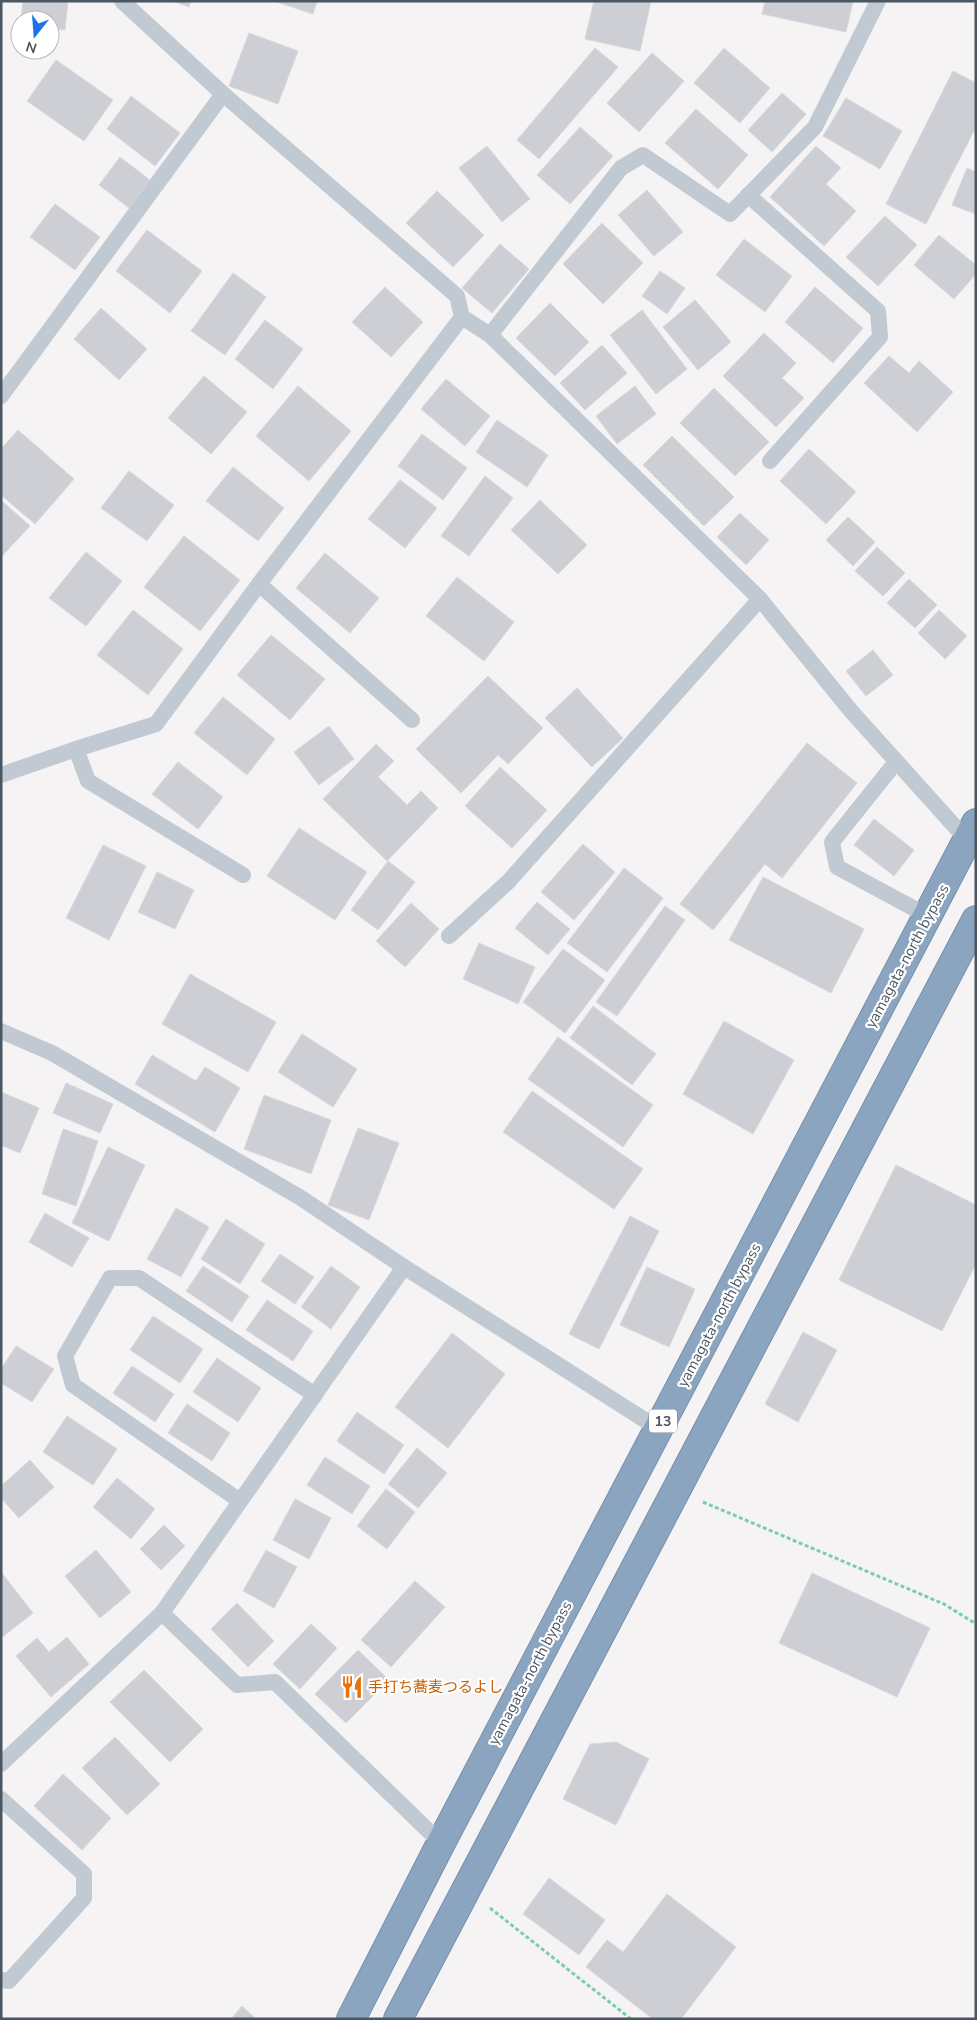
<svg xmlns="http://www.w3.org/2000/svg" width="977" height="2020" font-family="'Nunito Sans','Noto Sans JP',sans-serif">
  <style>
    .building { fill: #cdcfd5; stroke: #d7d9de }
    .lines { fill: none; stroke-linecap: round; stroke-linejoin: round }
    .highway-casing { stroke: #7690ad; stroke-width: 30 }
    .path { stroke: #7ad0a6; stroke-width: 3; stroke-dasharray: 4 2.5; stroke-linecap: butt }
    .lane { stroke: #c1cad2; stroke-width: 16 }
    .highway { stroke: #8ba5c1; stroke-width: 28 }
    .labels { text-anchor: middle; stroke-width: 4.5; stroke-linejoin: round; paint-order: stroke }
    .shield { fill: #fff; stroke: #808990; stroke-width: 1 }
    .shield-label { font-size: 14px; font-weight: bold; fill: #4a5661 }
    .street-label { font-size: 15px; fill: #4a5661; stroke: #fff }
    .food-label { font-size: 15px; fill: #c56008; stroke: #fff; text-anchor: start }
  </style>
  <rect width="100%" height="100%" fill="#f5f3f3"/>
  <!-- building -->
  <g class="building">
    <path d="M23,1H68L65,30L50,29V20H21Z"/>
    <path d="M172,1H191L189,7Z"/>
    <path d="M274,1H317L313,14Z"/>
    <path d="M594,1H651L640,51L585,39Z"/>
    <path d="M765,1H853L846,32L762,14Z"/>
    <path d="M249,33L298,51L278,104L229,86Z"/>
    <path d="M595,48L618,67L539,159L517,140Z"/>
    <path d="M724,48L770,88L740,123L694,83Z"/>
    <path d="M652,53L684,81L639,132L607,103Z"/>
    <path d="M56,60L113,100L84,141L27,101Z"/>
    <path d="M953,71L976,83V127L926,224L886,204Z"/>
    <path d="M782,93L806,114L772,152L748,130Z"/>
    <path d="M131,96L180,133L155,166L107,129Z"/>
    <path d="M846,98L902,131L880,169L823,136Z"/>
    <path d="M696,109L748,155L718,189L665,143Z"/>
    <path d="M580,127L613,156L570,204L537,175Z"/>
    <path d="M487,146L530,199L502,222L459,168Z"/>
    <path d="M816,146L841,168L826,184L856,211L824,246L770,197Z"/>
    <path d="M120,157L150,180L129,208L99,185Z"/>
    <path d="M967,168L976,172V214L952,205Z"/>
    <path d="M647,190L683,232L654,256L618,215Z"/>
    <path d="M437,191L484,235L453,267L406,223Z"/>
    <path d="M55,204L100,237L75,270L30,237Z"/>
    <path d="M885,216L917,245L878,286L846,257Z"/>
    <path d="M602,223L643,263L603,304L563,264Z"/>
    <path d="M147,230L202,271L170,313L116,271Z"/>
    <path d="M939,235L976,265V274L954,299L914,265Z"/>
    <path d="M744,239L792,276L765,312L716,275Z"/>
    <path d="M500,244L529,269L492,313L462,288Z"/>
    <path d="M660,271L685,288L667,314L642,296Z"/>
    <path d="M233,273L266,297L225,355L191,331Z"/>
    <path d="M385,287L423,322L391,357L352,322Z"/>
    <path d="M815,287L863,328L833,363L785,322Z"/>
    <path d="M695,300L731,342L698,370L663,327Z"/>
    <path d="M550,303L589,342L555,376L516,338Z"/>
    <path d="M101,308L147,349L119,380L74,339Z"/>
    <path d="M642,310L687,369L656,394L610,335Z"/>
    <path d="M265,320L303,349L273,389L235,359Z"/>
    <path d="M764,333L796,363L782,378L804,398L776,427L723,376Z"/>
    <path d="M602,345L627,373L585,410L560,383Z"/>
    <path d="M889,356L909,373L919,361L953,392L917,432L864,383Z"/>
    <path d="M204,376L247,412L211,454L168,418Z"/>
    <path d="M446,379L490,416L465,446L421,409Z"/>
    <path d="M298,386L351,431L309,481L256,436Z"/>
    <path d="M635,386L656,414L617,444L596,416Z"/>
    <path d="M714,388L769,442L735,476L680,423Z"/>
    <path d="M497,420L548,455L527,487L476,452Z"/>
    <path d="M18,430L74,479L35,524L1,495V449Z"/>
    <path d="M422,434L467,468L443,500L398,466Z"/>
    <path d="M672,436L734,497L704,526L643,465Z"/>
    <path d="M809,449L856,492L826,524L780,481Z"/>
    <path d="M233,467L284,508L258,541L206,501Z"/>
    <path d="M129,471L174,505L147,541L101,508Z"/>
    <path d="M485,476L513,498L469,556L441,536Z"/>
    <path d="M400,480L437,508L405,548L368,519Z"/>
    <path d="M1,500L30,526L1,557Z"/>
    <path d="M540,500L587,545L558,574L511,530Z"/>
    <path d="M740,513L769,540L746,565L717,537Z"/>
    <path d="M848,517L875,542L853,566L826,540Z"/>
    <path d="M184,536L240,580L200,631L144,587Z"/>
    <path d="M877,547L905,573L883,596L855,571Z"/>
    <path d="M86,552L122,581L86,626L49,598Z"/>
    <path d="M325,553L379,598L350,633L296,588Z"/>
    <path d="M457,577L514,622L484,661L426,616Z"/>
    <path d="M909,579L937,605L915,628L887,603Z"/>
    <path d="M133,610L183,649L148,695L97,655Z"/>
    <path d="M939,610L967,636L945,659L918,633Z"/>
    <path d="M271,635L325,679L290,720L237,675Z"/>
    <path d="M873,650L893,675L866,696L846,671Z"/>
    <path d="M488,676L543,728L508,764L498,755L461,793L416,749Z"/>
    <path d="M577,688L623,738L592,767L545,718Z"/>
    <path d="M223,697L275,739L247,775L194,733Z"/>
    <path d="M329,726L354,759L319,785L294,752Z"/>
    <path d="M807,743L857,783L782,878L765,864L713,930L680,904Z"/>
    <path d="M376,744L394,761L378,777L407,805L421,791L438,808L387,861L323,799Z"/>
    <path d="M178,762L223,797L198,829L152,794Z"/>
    <path d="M500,767L547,810L512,848L465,806Z"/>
    <path d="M874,819L914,850L894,876L854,845Z"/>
    <path d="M299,828L367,872L335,920L267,876Z"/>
    <path d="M583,844L615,872L574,920L541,892Z"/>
    <path d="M103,845L146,866L109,940L66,918Z"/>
    <path d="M388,861L415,882L378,930L351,910Z"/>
    <path d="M624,868L663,898L607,972L567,943Z"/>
    <path d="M157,872L194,890L175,929L138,912Z"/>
    <path d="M763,877L864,929L831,993L729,940Z"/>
    <path d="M537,902L570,929L548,955L515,928Z"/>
    <path d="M411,903L439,929L405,967L376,941Z"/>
    <path d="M665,906L685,920L617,1016L596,1002Z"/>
    <path d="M479,943L535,967L518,1004L463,979Z"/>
    <path d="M563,949L605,980L565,1033L523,1002Z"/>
    <path d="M190,974L276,1022L248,1072L162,1024Z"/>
    <path d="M593,1006L656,1054L632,1085L570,1038Z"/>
    <path d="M724,1021L794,1060L753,1134L683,1094Z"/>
    <path d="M302,1034L357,1069L333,1107L278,1072Z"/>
    <path d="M558,1037L653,1105L623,1147L528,1079Z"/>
    <path d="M152,1055L196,1081L205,1067L240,1088L215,1132L135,1084Z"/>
    <path d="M66,1083L113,1104L100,1133L53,1113Z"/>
    <path d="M532,1091L643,1169L614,1209L503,1132Z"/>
    <path d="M1,1092L39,1108L20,1153L1,1145Z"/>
    <path d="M264,1095L331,1120L311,1174L244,1149Z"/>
    <path d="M358,1128L399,1143L369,1220L328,1205Z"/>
    <path d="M63,1129L98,1141L76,1206L42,1194Z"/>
    <path d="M108,1147L145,1165L109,1241L72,1223Z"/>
    <path d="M896,1165L976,1205V1264L942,1331L839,1280Z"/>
    <path d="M176,1208L209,1227L181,1277L147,1259Z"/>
    <path d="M45,1213L89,1238L72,1267L29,1242Z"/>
    <path d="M630,1216L659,1231L599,1349L569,1334Z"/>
    <path d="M226,1219L265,1244L240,1284L201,1259Z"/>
    <path d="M280,1254L314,1277L295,1304L261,1281Z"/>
    <path d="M203,1266L249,1296L232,1322L186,1291Z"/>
    <path d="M331,1266L360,1287L331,1329L301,1307Z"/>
    <path d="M647,1267L695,1289L669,1347L620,1325Z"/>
    <path d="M267,1300L313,1331L293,1361L246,1330Z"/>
    <path d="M153,1316L203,1349L180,1383L130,1350Z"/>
    <path d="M803,1332L837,1350L798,1422L765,1404Z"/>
    <path d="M452,1333L505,1374L448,1448L395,1407Z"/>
    <path d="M16,1346L54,1369L32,1402L1,1383V1369Z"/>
    <path d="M217,1358L261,1388L238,1422L193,1392Z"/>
    <path d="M132,1366L174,1394L155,1422L113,1393Z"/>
    <path d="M187,1404L230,1433L212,1461L168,1433Z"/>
    <path d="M357,1412L404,1445L384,1474L337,1441Z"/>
    <path d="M67,1416L117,1449L93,1485L43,1452Z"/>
    <path d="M417,1448L447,1473L418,1508L388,1484Z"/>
    <path d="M325,1457L370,1486L352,1514L307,1485Z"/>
    <path d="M30,1460L54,1487L19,1518L1,1498V1486Z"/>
    <path d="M117,1478L155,1509L131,1539L93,1507Z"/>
    <path d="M386,1489L415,1512L387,1549L357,1526Z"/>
    <path d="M295,1499L331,1518L309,1559L273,1540Z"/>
    <path d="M164,1525L185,1546L161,1570L140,1549Z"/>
    <path d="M96,1550L131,1592L100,1618L65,1576Z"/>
    <path d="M266,1550L297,1567L274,1608L243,1591Z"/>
    <path d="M1,1572L33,1613L1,1638Z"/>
    <path d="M812,1573L930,1628L897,1697L779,1643Z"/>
    <path d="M415,1581L445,1607L391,1667L361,1640Z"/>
    <path d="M237,1603L274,1641L248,1667L211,1629Z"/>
    <path d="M311,1624L337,1648L300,1689L273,1664Z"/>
    <path d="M67,1637L89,1664L51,1697L16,1656L37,1638L49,1652Z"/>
    <path d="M358,1650L389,1680L346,1723L315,1694Z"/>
    <path d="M144,1670L203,1729L170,1762L110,1702Z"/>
    <path d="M115,1737L160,1784L127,1815L82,1768Z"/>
    <path d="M616,1742L649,1759L616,1825L563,1799L590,1744Z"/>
    <path d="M63,1774L111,1818L82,1850L34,1806Z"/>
    <path d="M549,1878L605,1920L579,1955L523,1914Z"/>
    <path d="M667,1894L736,1947L681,2019H653L586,1967L607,1940L623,1952Z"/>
    <path d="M242,2006L256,2019H231Z"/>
  </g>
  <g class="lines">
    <defs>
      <g id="highway">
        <path d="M351,2019L441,1843L976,823"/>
        <path d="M398,2019L976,920"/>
      </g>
    </defs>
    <!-- highway casing -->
    <use href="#highway" class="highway-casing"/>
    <!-- path -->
    <g class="path">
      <path d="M703,1502L944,1604L976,1624"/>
      <path d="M490,1908L631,2019"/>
    </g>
    <!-- lane -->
    <g class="lane">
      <path d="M122,1L223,94L457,296L462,317L490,335L760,599L851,711L967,840"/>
      <path d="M748,195L878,311L880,337L770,461"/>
      <path d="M490,335L621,168L643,155L730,214L815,127L878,1"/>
      <path d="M1,396L223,94"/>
      <path d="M259,584L412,720"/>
      <path d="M76,749L88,781L243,875"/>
      <path d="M896,762L832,842L837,867L928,916"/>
      <path d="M1,775L76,749L156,724L259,584L462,317"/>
      <path d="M449,936L508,882L760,599"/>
      <path d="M1,1031L52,1053L301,1198L404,1267L659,1429"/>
      <path d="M404,1267L162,1613L237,1685L275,1682L441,1843"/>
      <path d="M240,1501L73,1385L65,1356L110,1278H139L315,1395"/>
      <path d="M1,1764L162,1613"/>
      <path d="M1,1799L84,1874V1898L9,1981L1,1980"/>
    </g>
    <!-- highway -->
    <use href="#highway" class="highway"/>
  </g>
  <!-- icons -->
  <defs>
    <symbol id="restaurant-bare" viewBox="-9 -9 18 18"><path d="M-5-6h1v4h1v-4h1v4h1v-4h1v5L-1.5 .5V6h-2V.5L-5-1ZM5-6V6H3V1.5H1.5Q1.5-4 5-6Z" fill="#e8710a" stroke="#fff" stroke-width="2.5" paint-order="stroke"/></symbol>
  </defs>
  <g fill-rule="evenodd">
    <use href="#restaurant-bare" x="336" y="1671" width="32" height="32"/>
  </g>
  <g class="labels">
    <!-- shield labels -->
    <rect class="shield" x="649" y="1409.5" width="28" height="23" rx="4"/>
    <g class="shield-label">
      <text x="663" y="1426">13</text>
    </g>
    <!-- street labels -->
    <g class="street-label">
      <text transform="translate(907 956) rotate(-62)" y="5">yamagata-north bypass</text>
      <text transform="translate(719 1315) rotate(-62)" y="5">yamagata-north bypass</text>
      <text transform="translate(530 1673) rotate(-62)" y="5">yamagata-north bypass</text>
    </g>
    <!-- food labels -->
    <g class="food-label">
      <text x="368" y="1692">手打ち蕎麦つるよし</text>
    </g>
  </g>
  <!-- border -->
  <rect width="977" height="2020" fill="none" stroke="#4a5661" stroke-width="5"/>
  <!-- north arrow -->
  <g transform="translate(35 35) rotate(197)"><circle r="24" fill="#ffffff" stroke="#b7bbc0"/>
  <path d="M0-4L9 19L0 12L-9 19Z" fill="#1a73e8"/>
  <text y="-8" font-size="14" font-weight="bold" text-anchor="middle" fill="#4a5661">N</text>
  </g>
</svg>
